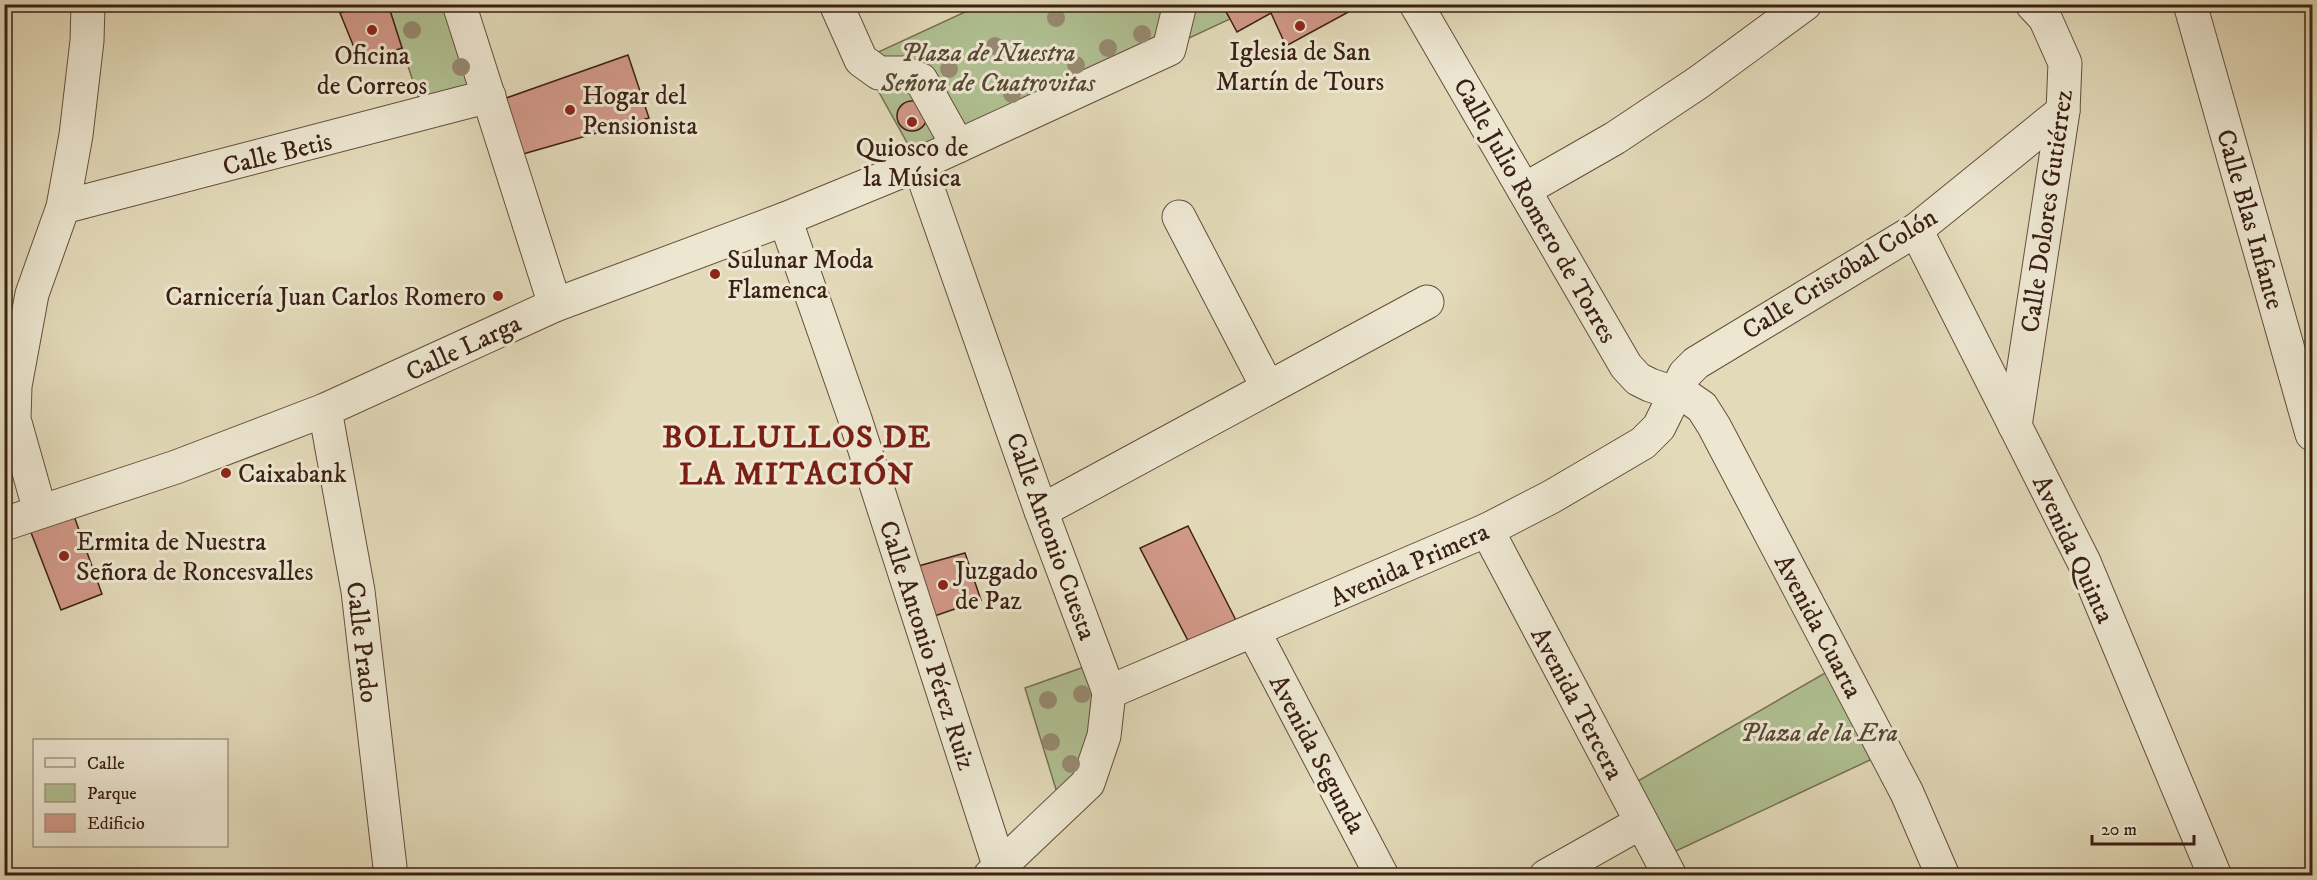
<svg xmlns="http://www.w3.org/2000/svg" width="2317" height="880" font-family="'IM FELL DW Pica',serif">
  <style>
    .green { fill: #b0c092; stroke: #767053; stroke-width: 1.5 }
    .building { fill: #d29989; stroke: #3b2014; stroke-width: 1.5 }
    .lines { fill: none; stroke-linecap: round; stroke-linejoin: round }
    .street-casing { stroke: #654e3d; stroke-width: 35 }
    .street { stroke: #ede7d2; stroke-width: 33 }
    .tree { fill: #978a70 }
    .poi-dot { fill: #8f2418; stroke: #ede7d2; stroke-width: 2 }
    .labels { text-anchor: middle; stroke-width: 6; stroke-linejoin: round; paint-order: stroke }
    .poi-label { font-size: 26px; fill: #3b2014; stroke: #ede7d2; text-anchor: start }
    .park-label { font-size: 26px; font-style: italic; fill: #584834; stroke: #ede7d2 }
    .street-label { font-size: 26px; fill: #3b2014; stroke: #ede7d2 }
    .district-label { font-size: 32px; font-weight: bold; letter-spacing: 1.5px; fill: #7a1f14; stroke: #ede7d2 }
  </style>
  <rect width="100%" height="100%" fill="#e3dab9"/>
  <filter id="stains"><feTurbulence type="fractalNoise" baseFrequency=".00333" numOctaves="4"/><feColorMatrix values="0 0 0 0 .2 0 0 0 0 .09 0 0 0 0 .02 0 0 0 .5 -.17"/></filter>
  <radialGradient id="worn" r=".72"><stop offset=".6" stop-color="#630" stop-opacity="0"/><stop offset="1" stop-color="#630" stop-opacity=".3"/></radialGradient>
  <!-- green -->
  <g class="green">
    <path d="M388,5H459L489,96L424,115Z"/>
    <path d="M980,5H1222L1230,19L919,164L861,60Z"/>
    <path d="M1098,662L1109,692L1062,809L1025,688Z"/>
    <path d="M1839,665L1885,753L1661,858L1624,789Z"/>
  </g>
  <!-- building -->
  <g class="building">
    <path d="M366,4H388L402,48L360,62L340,13Z"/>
    <path d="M1222,4H1363L1286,46L1271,13L1237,32Z"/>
    <path d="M628,55L649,118L509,158L492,103Z"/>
    <circle cx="912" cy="116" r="15"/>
    <path d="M69,502L102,594L61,610L25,517Z"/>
    <path d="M1188,526L1244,636L1196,656L1140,548Z"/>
    <path d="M965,553L981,600L920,621L904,570Z"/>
  </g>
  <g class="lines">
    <defs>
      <g id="street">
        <path d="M459,4L555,305"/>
        <path d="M836,4L861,60L879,73H903L921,80L958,146"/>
        <path d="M1416,4L1626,366L1638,379L1650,385L1689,398L1702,407L1714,426L1907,793L1943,876"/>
        <path d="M2190,4L2312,434"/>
        <path d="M919,164L1041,511L1109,692L1104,736L1088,783L990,876"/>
        <path d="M1524,190L1615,138L1699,82L1805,4"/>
        <path d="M63,207L489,96"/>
        <path d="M1179,217L1268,388"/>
        <path d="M785,219L855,419L1000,868"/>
        <path d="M1916,230L2084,562L2215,876"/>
        <path d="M325,410L358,591L391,876"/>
        <path d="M2015,426L2063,111L2065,63L2045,18L2032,4"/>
        <path d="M40,511L14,419L15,386L32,294L63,207L76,135L87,41L88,4"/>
        <path d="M1041,511L1427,302"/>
        <path d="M4,524L176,467L325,410L555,305L785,219L919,164L1169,49L1180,4"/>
        <path d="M1487,530L1670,876"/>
        <path d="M1254,632L1382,876"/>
        <path d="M1109,692L1487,530L1551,497L1643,443L1659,427L1685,374L1696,363L1916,230L2063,111"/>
        <path d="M1546,876L1640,823"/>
      </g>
    </defs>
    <!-- street casing -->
    <use href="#street" class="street-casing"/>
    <!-- street -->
    <use href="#street" class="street"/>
  </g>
  <!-- trees -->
  <g class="tree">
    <circle cx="1056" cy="18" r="9"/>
    <circle cx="412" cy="30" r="9"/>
    <circle cx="1142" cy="34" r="9"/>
    <circle cx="995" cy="46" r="9"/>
    <circle cx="1108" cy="48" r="9"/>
    <circle cx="1076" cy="65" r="9"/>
    <circle cx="461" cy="67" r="9"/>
    <circle cx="949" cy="69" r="9"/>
    <circle cx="1012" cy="94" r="9"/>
    <circle cx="1082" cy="694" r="9"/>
    <circle cx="1048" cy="700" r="9"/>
    <circle cx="1051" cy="742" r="9"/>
    <circle cx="1071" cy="764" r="9"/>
  </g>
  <!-- markers -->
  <g class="poi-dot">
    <circle cx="1300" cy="26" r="6"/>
    <circle cx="372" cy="30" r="6"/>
    <circle cx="570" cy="110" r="6"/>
    <circle cx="912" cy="122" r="6"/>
    <circle cx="715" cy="274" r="6"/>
    <circle cx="498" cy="296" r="6"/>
    <circle cx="226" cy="473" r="6"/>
    <circle cx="64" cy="556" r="6"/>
    <circle cx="943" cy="585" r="6"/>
  </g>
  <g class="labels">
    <!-- poi labels -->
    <g class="poi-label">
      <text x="1300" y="60" text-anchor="middle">Iglesia de San<tspan x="1300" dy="30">Martín de Tours</tspan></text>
      <text x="372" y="64" text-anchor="middle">Oficina<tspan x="372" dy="30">de Correos</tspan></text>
      <text x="582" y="104">Hogar del<tspan x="582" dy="30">Pensionista</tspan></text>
      <text x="912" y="156" text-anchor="middle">Quiosco de<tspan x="912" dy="30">la Música</tspan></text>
      <text x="727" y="268">Sulunar Moda<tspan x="727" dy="30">Flamenca</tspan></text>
      <text x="486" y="305" text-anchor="end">Carnicería Juan Carlos Romero</text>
      <text x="238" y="482">Caixabank</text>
      <text x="76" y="550">Ermita de Nuestra<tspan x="76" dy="30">Señora de Roncesvalles</tspan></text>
      <text x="955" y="579">Juzgado<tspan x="955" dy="30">de Paz</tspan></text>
    </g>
    <!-- park labels -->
    <g class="park-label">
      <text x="988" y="61">Plaza de Nuestra<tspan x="988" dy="30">Señora de Cuatrovitas</tspan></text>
      <text x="1819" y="741">Plaza de la Era</text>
    </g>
    <!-- street labels -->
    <g class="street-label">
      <text transform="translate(277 153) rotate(-14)" y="9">Calle Betis</text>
      <text transform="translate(1536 210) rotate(60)" y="9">Calle Julio Romero de Torres</text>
      <text transform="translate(2046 211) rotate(-82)" y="9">Calle Dolores Gutiérrez</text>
      <text transform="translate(2251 219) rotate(74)" y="9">Calle Blas Infante</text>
      <text transform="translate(1839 273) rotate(-32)" y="9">Calle Cristóbal Colón</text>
      <text transform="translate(463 347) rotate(-25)" y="9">Calle Larga</text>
      <text transform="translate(1052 536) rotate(70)" y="9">Calle Antonio Cuesta</text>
      <text transform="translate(2074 549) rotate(65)" y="9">Avenida Quinta</text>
      <text transform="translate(1409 564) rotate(-24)" y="9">Avenida Primera</text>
      <text transform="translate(1819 626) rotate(62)" y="9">Avenida Cuarta</text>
      <text transform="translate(363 642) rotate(83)" y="9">Calle Prado</text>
      <text transform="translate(928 645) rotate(72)" y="9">Calle Antonio Pérez Ruiz</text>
      <text transform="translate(1578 703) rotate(62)" y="9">Avenida Tercera</text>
      <text transform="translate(1318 754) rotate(62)" y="9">Avenida Segunda</text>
    </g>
    <!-- district labels -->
    <g class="district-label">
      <text x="797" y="447">BOLLULLOS DE<tspan x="797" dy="37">LA MITACIÓN</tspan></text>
    </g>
  </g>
  <!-- margin -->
  <rect width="2317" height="880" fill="none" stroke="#e3dab9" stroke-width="24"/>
  <rect x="6" y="6" width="2305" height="868" fill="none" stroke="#3b2014" stroke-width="3"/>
  <rect x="12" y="12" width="2293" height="856" fill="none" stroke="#3b2014" stroke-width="1.5"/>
  <!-- legend -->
  <rect x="33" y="739" width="195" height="108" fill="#ede7d2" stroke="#a69786" stroke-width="1.5"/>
  <rect x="45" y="758" width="30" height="9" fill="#ede7d2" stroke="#a69786" stroke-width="1.5"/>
  <text x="87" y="769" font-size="18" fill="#3b2014">Calle</text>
  <rect x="45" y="784" width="30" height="18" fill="#b0c092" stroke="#a69786" stroke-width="1.5"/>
  <text x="87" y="799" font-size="18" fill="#3b2014">Parque</text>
  <rect x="45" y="814" width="30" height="18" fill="#d29989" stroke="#a69786" stroke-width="1.5"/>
  <text x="87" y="829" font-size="18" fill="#3b2014">Edificio</text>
  <!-- scale -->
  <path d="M2092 835v9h102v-9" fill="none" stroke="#3b2014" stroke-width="3"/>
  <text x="2101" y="835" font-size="18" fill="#3b2014" stroke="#ede7d2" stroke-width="4.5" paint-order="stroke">20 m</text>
  <rect width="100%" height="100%" filter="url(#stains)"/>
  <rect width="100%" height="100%" fill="url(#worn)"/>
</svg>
